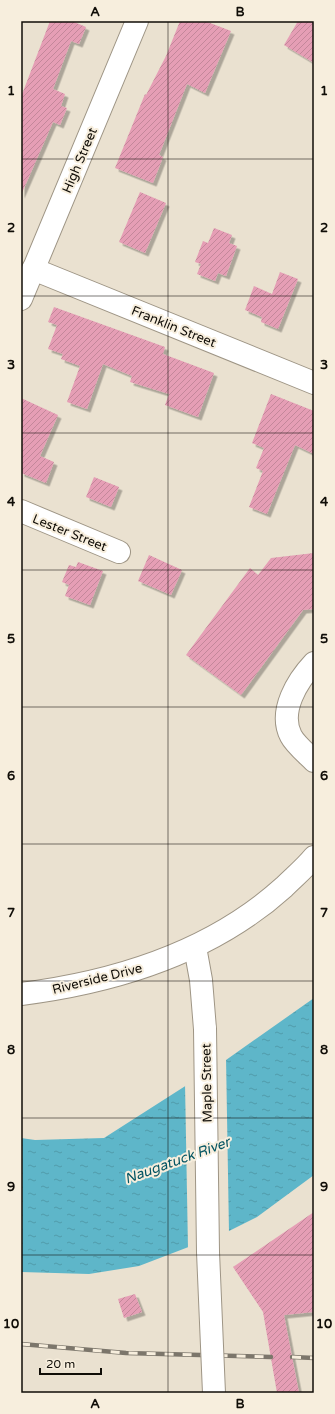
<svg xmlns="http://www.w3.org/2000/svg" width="335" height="1414" font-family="'Varela Round',sans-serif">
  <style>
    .water { fill: url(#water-ripples) }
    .pier { fill: #eae1d0 }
    .building { fill: url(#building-hatch); filter: url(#shadow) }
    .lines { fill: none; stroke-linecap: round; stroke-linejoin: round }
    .minor-casing { stroke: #9e9585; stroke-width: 24 }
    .major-casing { stroke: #9e9585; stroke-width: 24 }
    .minor { stroke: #fff; stroke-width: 22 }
    .major { stroke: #fff; stroke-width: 22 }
    .rail-casing { stroke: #7c766b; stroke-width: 4.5 }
    .rail { stroke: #f7eedd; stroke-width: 3; stroke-dasharray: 9; stroke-linecap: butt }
    .major-bridge-casing { stroke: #9e9585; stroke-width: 24; stroke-linecap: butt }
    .major-bridge { stroke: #fff; stroke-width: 22 }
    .grid { fill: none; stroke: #100d07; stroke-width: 1; stroke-opacity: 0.55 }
    .labels { text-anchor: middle; stroke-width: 4; stroke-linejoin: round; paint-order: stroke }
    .street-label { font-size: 13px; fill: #100d07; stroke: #f7eedd }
    .water-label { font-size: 14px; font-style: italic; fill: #035462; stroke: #f7eedd }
    .neatline { fill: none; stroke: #100d07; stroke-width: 1.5 }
    .grid-label { font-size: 13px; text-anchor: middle; font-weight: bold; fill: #100d07 }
  </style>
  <defs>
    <pattern id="water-ripples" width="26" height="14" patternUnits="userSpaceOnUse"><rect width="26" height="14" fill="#5eb6c9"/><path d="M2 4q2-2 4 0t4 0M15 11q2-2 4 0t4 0" fill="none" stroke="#519bab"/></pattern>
    <pattern id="building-hatch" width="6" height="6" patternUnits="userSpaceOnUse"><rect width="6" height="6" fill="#e59eb5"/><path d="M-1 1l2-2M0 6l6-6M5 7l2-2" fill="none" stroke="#c3879a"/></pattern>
    <filter id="shadow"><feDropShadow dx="3.5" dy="3.5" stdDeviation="0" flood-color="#0004"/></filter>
  </defs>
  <rect width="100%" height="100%" fill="#eae1d0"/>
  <!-- water -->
  <path class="water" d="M314,998V1175L257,1217L225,1233L139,1266L89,1274L21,1272V1138L35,1140L104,1138L226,1060Z"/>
  <!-- pier -->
  <path class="pier" d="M226,1057L229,1233L188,1249L185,1083Z"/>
  <!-- building -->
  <g class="building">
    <path d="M50,21H72L86,27L79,44L71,41L53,89L65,94L61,106L67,108L60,125L53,122L21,195V97Z"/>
    <path d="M180,21H205L231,31L205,93L187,84L159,155L163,157L153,183L115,168L145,94L146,95L166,56Z"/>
    <path d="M298,21H314V63L284,45Z"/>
    <path d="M140,192L166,203L145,253L119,242Z"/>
    <path d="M214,228L232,235L229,243L237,246L226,276L218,273L215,281L197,274L201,264L195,262L203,241L208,243Z"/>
    <path d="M280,272L298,279L278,329L261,322L262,317L245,310L254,286L272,294Z"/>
    <path d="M54,307L165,347L163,354L214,373L198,417L165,405L169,394L130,382L132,376L103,364L87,409L67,402L80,366L61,359L63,354L48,349L57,325L48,322Z"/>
    <path d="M271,394L314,411V454L295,445L267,514L249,507L263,471L256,468L264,448L252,443Z"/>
    <path d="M21,398L58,415L40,456L54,462L46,483L21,473Z"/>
    <path d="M94,477L119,487L111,507L86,497Z"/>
    <path d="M314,553V609L303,610L241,695L186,655L250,568L258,575L271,558Z"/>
    <path d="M149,555L182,570L171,595L138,581Z"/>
    <path d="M78,562L103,571L90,605L65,596L69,585L62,582L69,565L76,567Z"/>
    <path d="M314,1212V1312L284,1315L299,1393H277L263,1312L233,1267Z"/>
    <path d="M135,1294L142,1312L124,1318L118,1299Z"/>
  </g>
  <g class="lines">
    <defs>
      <g id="minor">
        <path d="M33,269L314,383"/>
        <path d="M21,299L137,21"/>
        <path d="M21,511L119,552"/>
        <path d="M314,663C298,680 278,711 291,736C295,744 307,754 314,761"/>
      </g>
      <g id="major">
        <path d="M195,947L201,980L205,1029"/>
        <path d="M21,994C116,982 211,953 284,887C294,877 305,868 314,857"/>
      </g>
    </defs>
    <!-- minor casing -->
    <use href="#minor" class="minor-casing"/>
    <!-- major casing -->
    <use href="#major" class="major-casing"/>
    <!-- minor -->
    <use href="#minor" class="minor"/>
    <!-- major -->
    <use href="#major" class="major"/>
    <defs>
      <g id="rail">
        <path d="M21,1344L126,1353L271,1357"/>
        <path d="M292,1357L314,1358"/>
      </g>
    </defs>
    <!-- rail casing -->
    <use href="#rail" class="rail-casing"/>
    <!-- rail -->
    <use href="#rail" class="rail"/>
    <defs>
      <path id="major-bridge" d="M205,1029L208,1252L214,1393"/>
    </defs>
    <!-- major-bridge casing -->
    <use href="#major-bridge" class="major-bridge-casing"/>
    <!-- major-bridge -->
    <use href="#major-bridge" class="major-bridge"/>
  </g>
  <!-- grid -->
  <path class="grid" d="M168,21V1393M21,159H314M21,296H314M21,433H314M21,570H314M21,707H314M21,844H314M21,981H314M21,1118H314M21,1255H314"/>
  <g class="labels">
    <!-- street labels -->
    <g class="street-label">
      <text transform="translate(79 160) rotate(-67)" y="5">High Street</text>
      <text transform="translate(174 326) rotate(22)" y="5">Franklin Street</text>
      <text transform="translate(70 532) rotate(22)" y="5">Lester Street</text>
      <text transform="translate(97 978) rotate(-14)" y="5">Riverside Drive</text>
      <text transform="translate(206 1083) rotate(-91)" y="5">Maple Street</text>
    </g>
    <!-- water labels -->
    <g class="water-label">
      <text transform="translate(177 1160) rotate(-20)" y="5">Naugatuck River</text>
    </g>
  </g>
  <!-- border -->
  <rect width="335" height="1414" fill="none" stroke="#f7eedd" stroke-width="44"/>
  <!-- scale -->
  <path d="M40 1368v6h61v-6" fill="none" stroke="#100d07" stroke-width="2"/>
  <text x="46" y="1368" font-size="12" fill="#100d07" stroke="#f7eedd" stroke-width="3" paint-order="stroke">20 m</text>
  <rect x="22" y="22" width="291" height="1370" class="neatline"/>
  <g class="grid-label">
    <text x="95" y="16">A</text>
    <text x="240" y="16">B</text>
    <text x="11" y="95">1</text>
    <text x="324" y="95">1</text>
    <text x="11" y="232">2</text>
    <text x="324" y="232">2</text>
    <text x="11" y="369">3</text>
    <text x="324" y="369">3</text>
    <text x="11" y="506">4</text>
    <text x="324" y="506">4</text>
    <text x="11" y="643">5</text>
    <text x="324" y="643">5</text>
    <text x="11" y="780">6</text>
    <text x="324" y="780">6</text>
    <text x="11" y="917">7</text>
    <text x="324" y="917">7</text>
    <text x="11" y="1054">8</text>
    <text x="324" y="1054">8</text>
    <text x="11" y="1191">9</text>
    <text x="324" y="1191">9</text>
    <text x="11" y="1328">10</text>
    <text x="324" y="1328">10</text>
    <text x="95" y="1408">A</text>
    <text x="240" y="1408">B</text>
  </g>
</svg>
